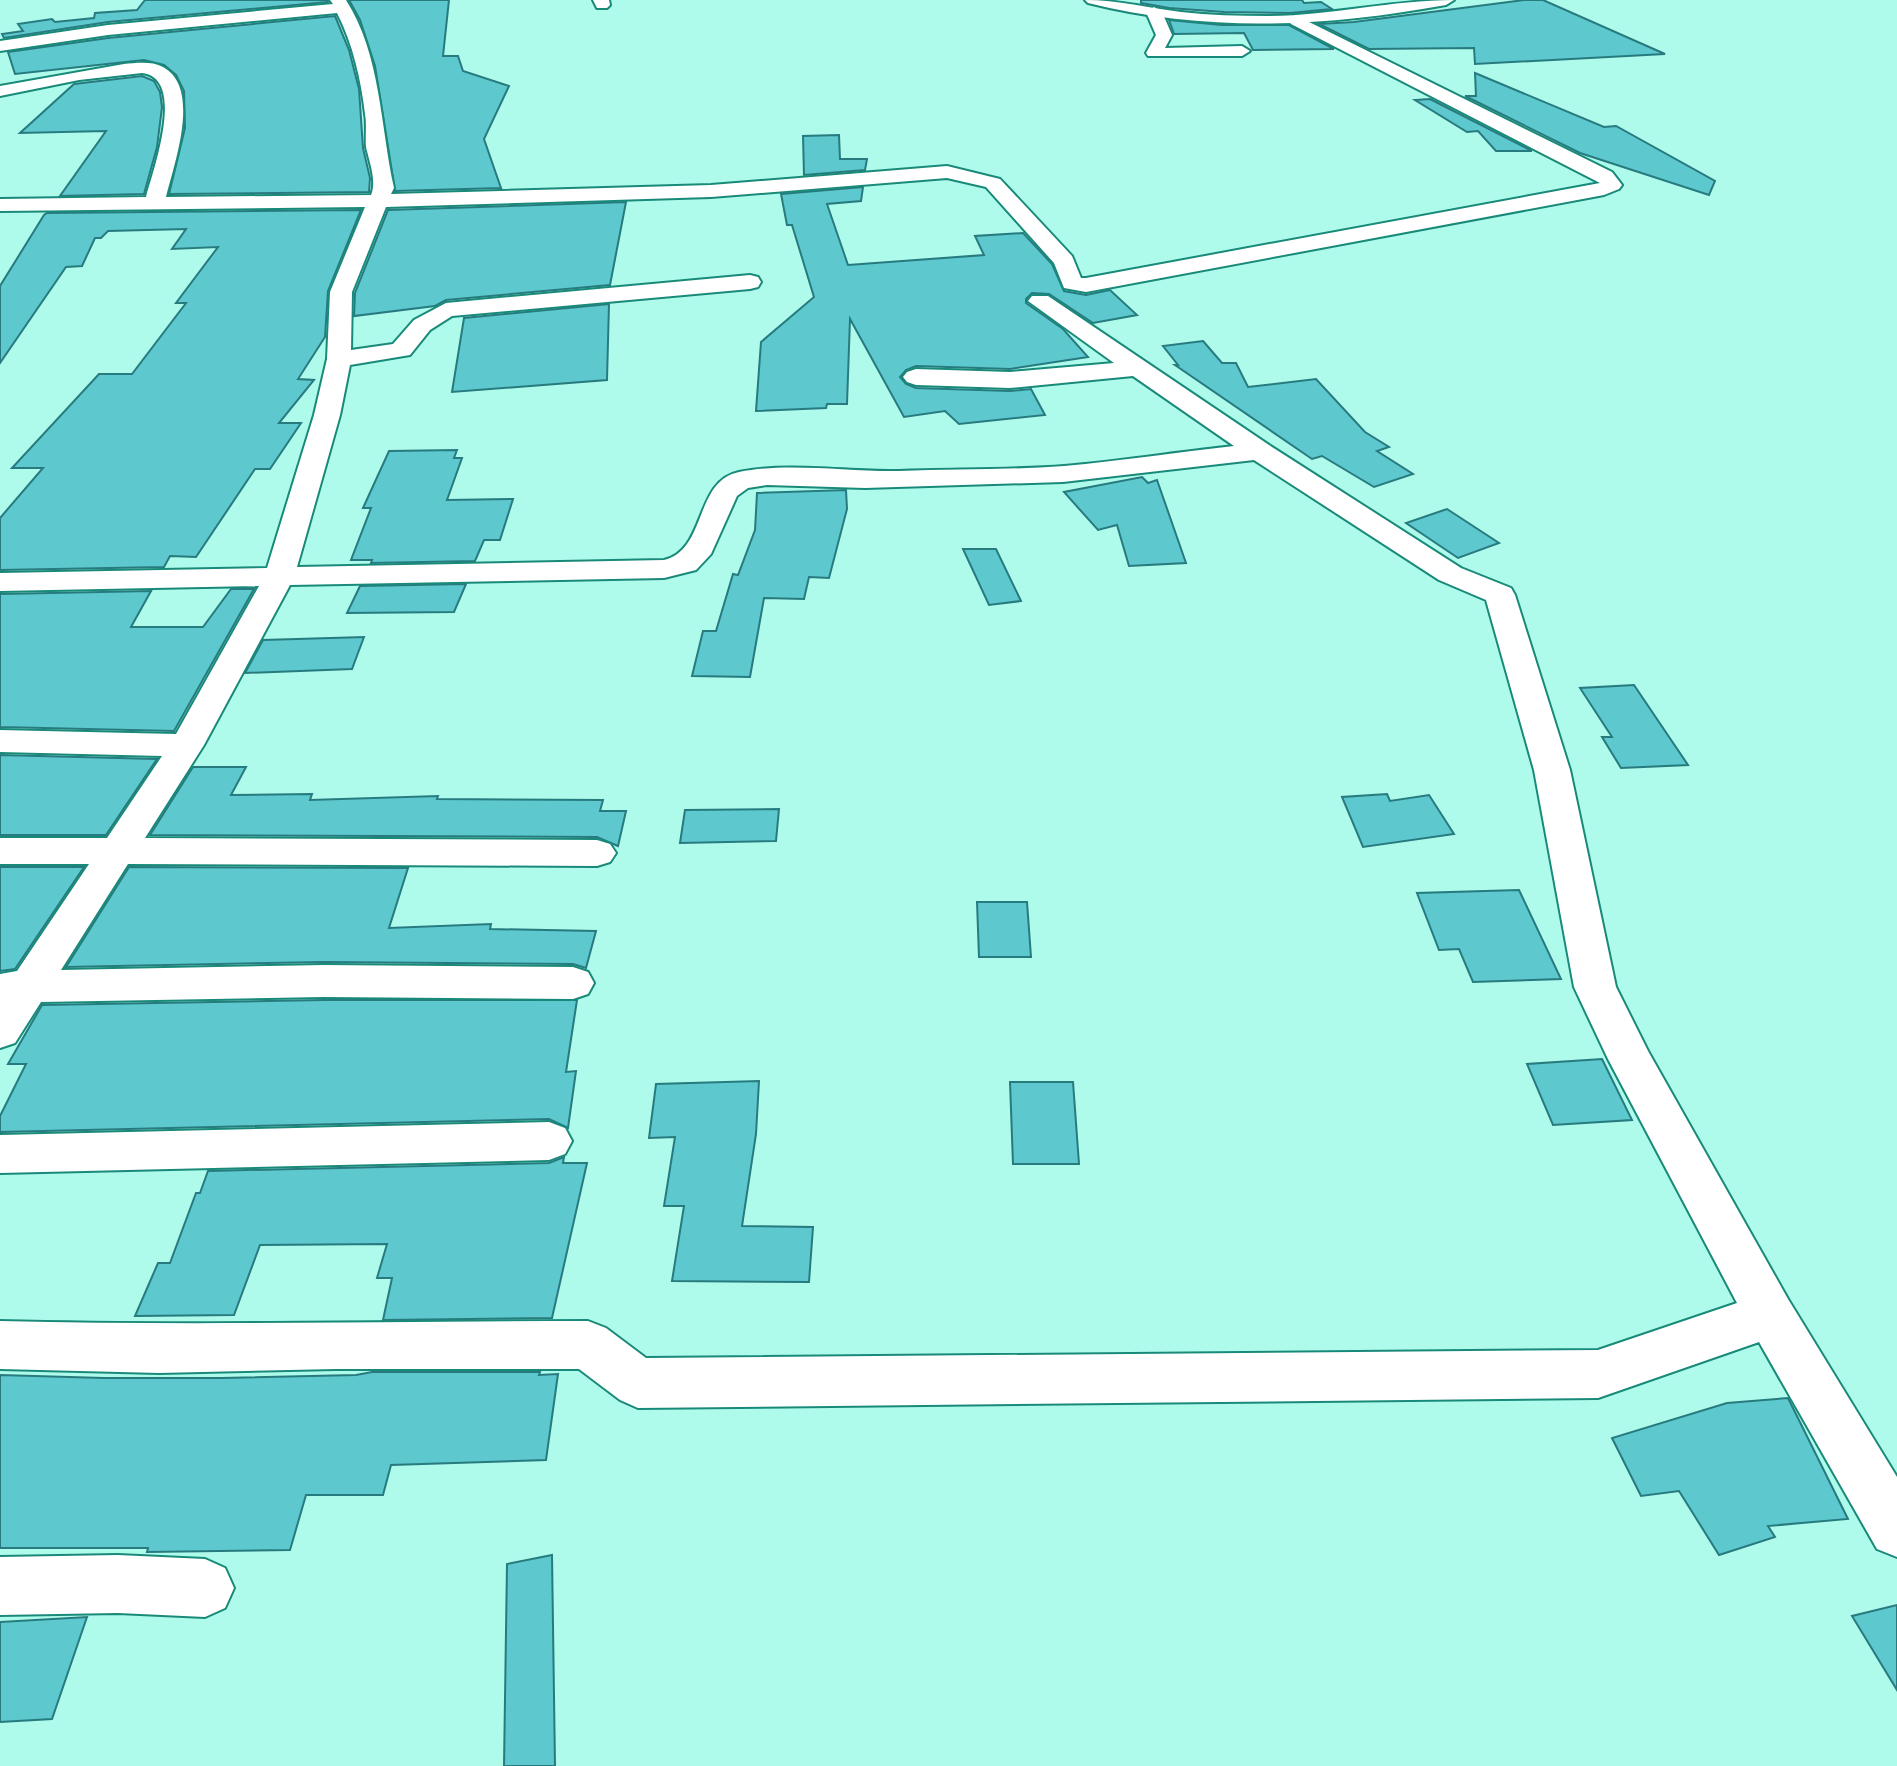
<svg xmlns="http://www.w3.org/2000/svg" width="1897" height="1766" font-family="Commissioner,sans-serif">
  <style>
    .building { fill: #5dc8cd; stroke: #277b7f; stroke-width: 2 }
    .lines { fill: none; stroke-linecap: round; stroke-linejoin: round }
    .minor-casing { stroke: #198a79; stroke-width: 4 }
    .major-casing { stroke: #198a79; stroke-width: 4 }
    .minor { fill: #fff; fill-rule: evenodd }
    .major { fill: #fff; fill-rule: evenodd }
  </style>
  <rect width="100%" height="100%" fill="#affbeb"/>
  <!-- building -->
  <g class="building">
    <path d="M145,0H327L328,2L108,22L4,38L2,34L23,31L18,24L52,19L55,22L94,18L95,13L137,10Z"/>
    <path d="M349,0H449L443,56H458L463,71L509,86L484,139L501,188L395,191L375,66L360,20Z"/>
    <path d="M1141,0H1302L1304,3L1321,2L1332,9L1290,13L1224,12L1169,8L1141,3Z"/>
    <path d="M1524,0H1543L1665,54L1475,64L1474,48L1369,49L1319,24L1354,22Z"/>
    <path d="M335,16L349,50L359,89L363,148L370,178L369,192L169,194L185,128L184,91L176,75L164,65L144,60L15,74L8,52L108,38Z"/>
    <path d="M1169,20L1222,25H1289L1334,49L1253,50L1244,33L1174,34Z"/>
    <path d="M1475,73L1604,127L1616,126L1715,181L1709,195L1580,153L1465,96H1476Z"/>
    <path d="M142,76L154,81L160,92L162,107L157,147L144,194L60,196L106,131L20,133L74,84Z"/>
    <path d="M1430,99L1532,151H1496L1478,131L1467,132L1415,100Z"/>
    <path d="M839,135L840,159H867L865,170L804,175L803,136Z"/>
    <path d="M863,187L861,201L827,204L848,265L984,255L975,236L1023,233L1052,264L1064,291L1086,295L1110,290L1137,315L1093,323L1049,294L1032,293L1026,299V303L1063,329L1088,357L1010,369L916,366L906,370L900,377L906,384L916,388L1010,391L1031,389L1045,415L959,424L945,411L904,417L850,319L847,404H827L826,408L756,411L761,342L814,297L792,225H787L781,194Z"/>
    <path d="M626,202L610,285L446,300L435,306L354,316L355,293L388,210Z"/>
    <path d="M361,210L328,291L325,337L298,379L314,380L279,423H301L270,469H255L196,557L170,556L164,567L0,570V518L43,468H12L99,374H132L186,303H176L218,247L172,249L186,229L108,231L101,238H95L82,266L66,267L0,363V286L44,215L47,213Z"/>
    <path d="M609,304L607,380L452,392L464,318Z"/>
    <path d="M1203,341L1222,363H1236L1248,387L1316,379L1365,432L1389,447L1377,451L1413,474L1374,487L1322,456L1312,459L1175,365H1178L1163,346Z"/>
    <path d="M457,450L454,458H462L447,500L513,499L500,540H484L475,561L371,563L372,560H351L371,508H363L389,451Z"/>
    <path d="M1142,477L1148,483L1157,480L1186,563L1129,566L1117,525L1098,530L1064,492Z"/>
    <path d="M846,490L847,509L829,578L809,577L804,599L764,598L750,677L692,676L703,631H716L733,574L738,575L755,530L757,493Z"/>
    <path d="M1447,509L1499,543L1458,558L1406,523Z"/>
    <path d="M963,549H996L1021,601L989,605Z"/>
    <path d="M466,584L454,612L347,613L360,586Z"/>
    <path d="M231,589H254L174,731L0,727V594L151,591L131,627H203Z"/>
    <path d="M364,637L352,669L245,673L263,640Z"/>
    <path d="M1634,685L1688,765L1621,768L1602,737H1612L1580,688Z"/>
    <path d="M0,755L157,759L106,835H0Z"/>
    <path d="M193,767H246L231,795L312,794L310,800L438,796L437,799L603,800L600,811H626L618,846L597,837L150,835Z"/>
    <path d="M1387,794L1390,801L1429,795L1454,834L1363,847L1342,797Z"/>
    <path d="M779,809L776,841L680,843L685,810Z"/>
    <path d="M0,867H84L15,969L0,971Z"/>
    <path d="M129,867L408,868L389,928L491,924L490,929L596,931L586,968L573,964L324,962L66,967Z"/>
    <path d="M1519,890L1561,979L1473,982L1459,949L1439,950L1417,893Z"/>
    <path d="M977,902H1027L1031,957H979Z"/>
    <path d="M324,1000H577L566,1072L576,1071L568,1128L549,1119L0,1132V1116L26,1064H8L42,1005Z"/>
    <path d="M1602,1059L1632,1120L1553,1125L1527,1064Z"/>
    <path d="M759,1081L756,1134L742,1226L813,1227L809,1282L672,1281L684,1206H664L675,1137L649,1138L656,1084Z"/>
    <path d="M1010,1082H1073L1079,1164H1013Z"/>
    <path d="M564,1157L563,1163H587L552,1318L383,1320L392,1278H377L387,1244L260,1245L234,1315L135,1316L158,1263H170L196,1193H200L208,1171L549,1163Z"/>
    <path d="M540,1372L539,1375L558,1374L546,1460L391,1465L383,1495H306L290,1550L147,1552L148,1548H0V1375L104,1378H221L356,1375L372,1372Z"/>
    <path d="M1788,1398L1848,1519L1768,1526L1775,1537L1719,1555L1679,1491L1641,1496L1612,1438L1727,1403Z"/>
    <path d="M552,1555L555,1766H504L507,1564Z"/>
    <path d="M1897,1605V1690L1852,1616Z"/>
    <path d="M87,1617L52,1719L0,1722V1622Z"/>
  </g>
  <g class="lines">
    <defs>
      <g id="minor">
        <path d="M330,0H346C381,55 380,124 394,188L391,194L711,185L947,166L1000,179L1072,256L1081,278H1086L1600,183L1291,24L1289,21L1297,16L1612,172L1622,185L1619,189L1604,195L1086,292L1064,288L1054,263L986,187L947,178L711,197L386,207L352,292L351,350L393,344L414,320L446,303L750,275L758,277L761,282L758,287L750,289L452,316L430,330L410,355L350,365L340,415L297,567L664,560C707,550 694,481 739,472C787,462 849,472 899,471C954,469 1010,470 1064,466C1121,461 1177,452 1234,446L1133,376L1010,388L916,385L907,382L903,377L907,372L916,369L1010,372L1114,363L1028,301L1032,296H1048L1269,445L1461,568L1511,588L1515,595L1570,770L1616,987L1648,1051L1788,1299L1897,1477V1557L1877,1549L1759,1342L1598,1398L638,1408L620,1400L579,1369H336L159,1373L0,1369V1321C196,1326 392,1321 588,1321L606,1328L646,1358L1598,1350L1737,1303L1608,1059L1574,987L1534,770L1486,600L1439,580L1254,460L1063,482L865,488L767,485L748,488L737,496L711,554L696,570L664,578L290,585L204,745L145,838L597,840L610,844L616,853L610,862L597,866L128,864L61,970L324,965L573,967L588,972L594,983L588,994L573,999L324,997L41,1002L15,1043L0,1048V974L17,971L89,864H0V838H107L162,756L0,752V730L176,734L259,586L0,591V573L267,568L314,415L327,359L330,292L365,207L0,211V199L146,197C153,170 187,78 142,73L79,80L0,96V86L124,64C136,63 152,61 163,67C202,88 174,164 166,197L371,195C377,181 369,161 366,147C365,136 367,125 365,114C361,80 353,44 337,13L108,35L0,51V41L108,25L333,4Z"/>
        <path d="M593,0H609L610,5L607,8H597Z"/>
        <path d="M1154,7L1162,12L1172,35L1165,48L1242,46L1250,51L1242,56H1148L1146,53L1156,35L1146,12Z"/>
        <path d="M549,1122L565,1128L572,1141L565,1154L549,1160L0,1173V1135Z"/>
        <path d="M118,1555L205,1559L225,1568L234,1588L225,1608L205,1617L118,1613L0,1615V1557Z"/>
      </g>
      <path id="major" d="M1085,0C1118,0 1149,8 1181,12C1209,15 1238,16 1267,16C1330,16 1391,0 1454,0L1446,5C1325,27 1208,33 1088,3Z"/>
    </defs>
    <!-- minor casing -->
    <use href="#minor" class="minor-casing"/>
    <!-- major casing -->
    <use href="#major" class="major-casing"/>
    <!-- minor -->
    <use href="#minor" class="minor"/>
    <!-- major -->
    <use href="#major" class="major"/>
  </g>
</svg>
